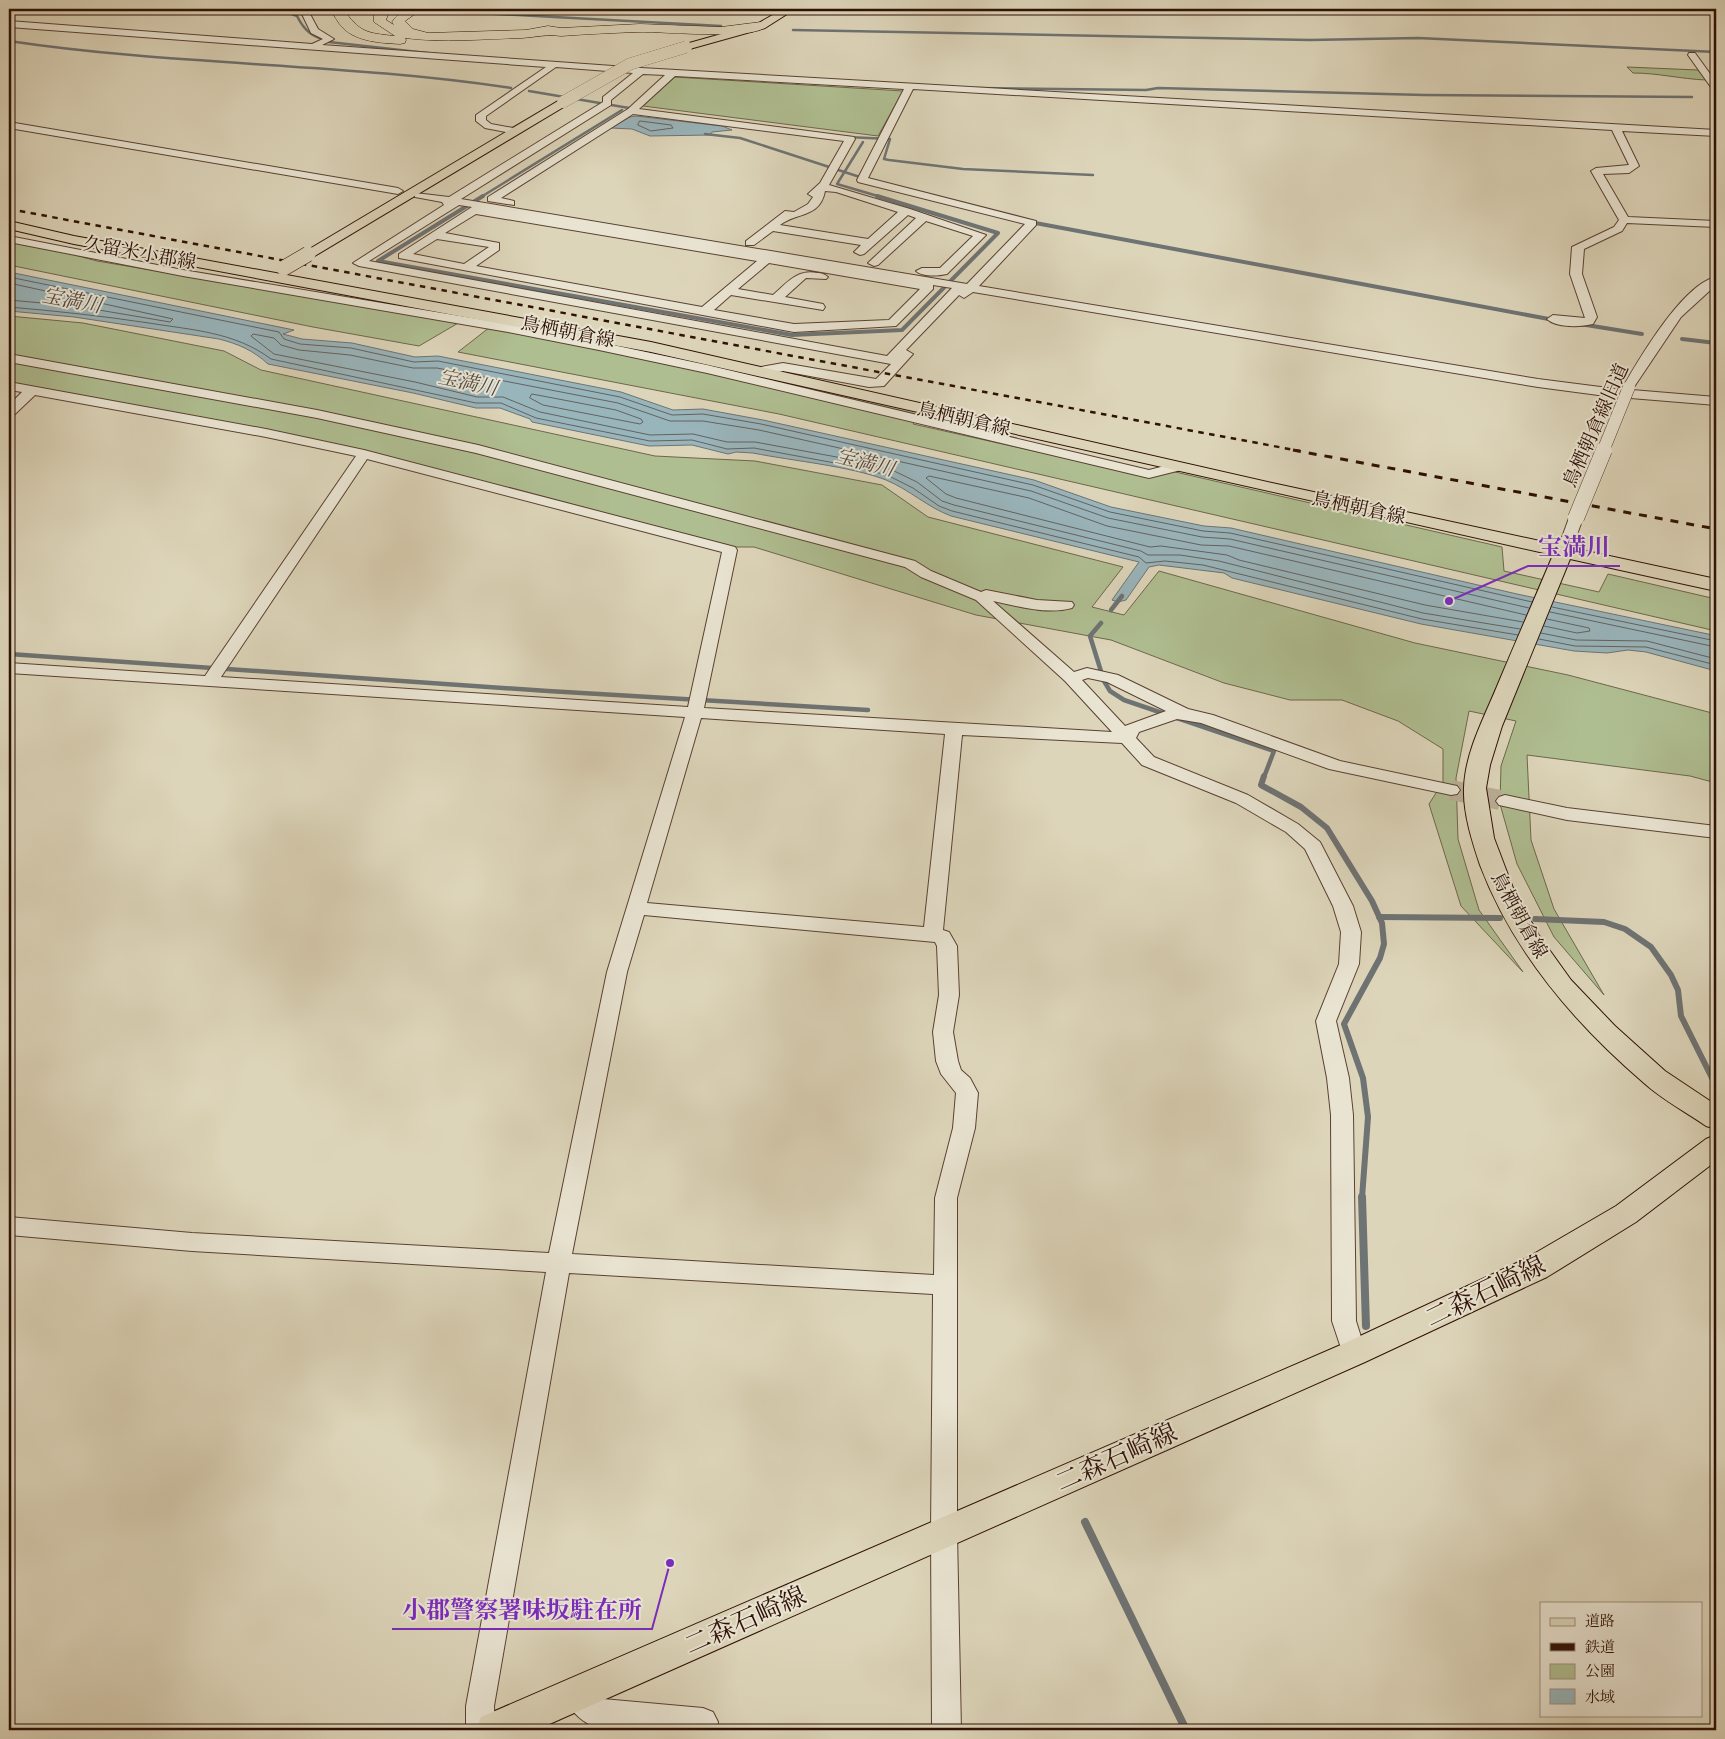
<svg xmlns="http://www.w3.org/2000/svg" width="1725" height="1739" font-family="'EB Garamond','Noto Serif JP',serif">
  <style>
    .green { fill: #afbe91; stroke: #6e674b }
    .water { fill: #99b5bc; stroke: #6e7373 }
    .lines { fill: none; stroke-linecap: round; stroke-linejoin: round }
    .shore { stroke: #646260; stroke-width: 1 }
    .stream-far4 { stroke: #6e7373; stroke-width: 2.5 }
    .stream-far3 { stroke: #6e7373; stroke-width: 4 }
    .stream-far2 { stroke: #6e7373; stroke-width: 4.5 }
    .stream-far1 { stroke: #6e7373; stroke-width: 6 }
    .stream { stroke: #6e7373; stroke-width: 8 }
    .minor-tunnel { stroke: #baae96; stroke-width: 20; stroke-dasharray: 20 10; stroke-linecap: butt }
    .minor-casing { stroke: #5a4132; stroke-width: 2 }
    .major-casing { stroke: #2e1005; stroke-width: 2 }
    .highway-casing { stroke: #2e1005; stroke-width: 1 }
    .minor { fill: #e9e4d2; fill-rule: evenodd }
    .major { fill: #ddd5ba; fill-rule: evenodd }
    .highway { fill: #ddd5ba; fill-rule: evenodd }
    .rail-far1 { stroke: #2e1005; stroke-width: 2.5; stroke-dasharray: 5.5 5.5; stroke-linecap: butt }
    .rail { stroke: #2e1005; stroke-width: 3; stroke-dasharray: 8 8; stroke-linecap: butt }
    .minor-bridge-far1-casing { stroke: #5a4132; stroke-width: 13; stroke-linecap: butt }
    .minor-bridge-casing { stroke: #5a4132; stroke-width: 17; stroke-linecap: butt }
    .major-bridge-far1-casing { stroke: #2e1005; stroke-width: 12; stroke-linecap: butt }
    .major-bridge-casing { stroke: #2e1005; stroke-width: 16; stroke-linecap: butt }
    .minor-bridge-far1 { stroke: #e9e4d2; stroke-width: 12 }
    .minor-bridge { stroke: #e9e4d2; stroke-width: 16 }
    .major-bridge-far1 { stroke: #ddd5ba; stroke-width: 12 }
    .major-bridge { stroke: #ddd5ba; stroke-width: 15 }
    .labels { text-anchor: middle; stroke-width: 4; stroke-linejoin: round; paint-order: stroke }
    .far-street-label { font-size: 19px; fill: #2e1005; stroke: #e9e4d2 }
    .far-water-label { font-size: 20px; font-style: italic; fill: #534a45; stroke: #e9e4d2 }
    .near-street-label { font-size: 26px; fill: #2e1005; stroke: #e9e4d2 }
    .leader { fill: none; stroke: #7b2cbf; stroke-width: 2 }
    .callout-dot { fill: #7b2cbf; stroke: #e9e4d2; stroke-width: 2 }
    .callout-label { font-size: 24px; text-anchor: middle; font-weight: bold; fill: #7b2cbf; stroke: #e9e4d2; stroke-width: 4; stroke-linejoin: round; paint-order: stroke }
  </style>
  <rect width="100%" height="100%" fill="#ddd5ba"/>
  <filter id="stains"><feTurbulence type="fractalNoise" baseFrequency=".004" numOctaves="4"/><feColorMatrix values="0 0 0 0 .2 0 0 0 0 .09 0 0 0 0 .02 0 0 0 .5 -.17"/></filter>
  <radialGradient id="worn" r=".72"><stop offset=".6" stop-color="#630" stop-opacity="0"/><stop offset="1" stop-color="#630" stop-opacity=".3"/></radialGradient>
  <!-- green -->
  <g class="green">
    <path d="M1627,67L1698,70L1706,80C1681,79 1658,73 1633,73Z"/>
    <path d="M675,77L903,91L878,136L643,106Z"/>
    <path d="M9,237L97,261L460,322L419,346L313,327L9,265Z"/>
    <path d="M9,316L83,323L224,351L261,370L655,456L755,461L882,485L928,517L1123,567L1092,607L1124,615L1159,571L1415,643L1568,675L1716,714V783L1690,776L1527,755L1531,840L1554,909L1604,995L1554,937L1517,864L1500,804L1501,766L1516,721L1469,711L1456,778L1458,839L1479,910L1523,972L1461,906L1429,804L1443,782V749L1398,721L1342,700H1290L1224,683L1111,640L976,615L754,547H735L361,450L9,382Z"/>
    <path d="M490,327L622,347L923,413L913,424L1146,476L1171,471L1502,547L1504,571L1599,592L1608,574L1716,599V631L779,414L458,352Z"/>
  </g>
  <!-- water -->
  <g class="water">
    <path d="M636,116L722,126L732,130L712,132L710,135L650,136L632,129L611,128L630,117Z"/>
    <path d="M9,272L294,330L283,334L302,339L352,343L415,357L438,356L621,392L673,410L703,409L763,420L1034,480L1111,507L1204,526L1231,528L1517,594L1708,634L1716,636V671L1646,652L1628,650L1607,653L1574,651L1421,624L1232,578L1224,573L1159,565L1149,567L1126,600L1118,602L1112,600L1139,562L951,516C927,507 910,490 886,480C850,466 793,461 753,453L736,452L728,454L692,445L649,446L532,422L530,419L500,408H476L413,393L268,364C253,350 238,344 219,339L74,317L9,311Z"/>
  </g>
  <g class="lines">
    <!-- shore -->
    <g class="shore">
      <path d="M640,121L671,125L673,128L651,131L638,125Z"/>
      <path d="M9,277L279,332L284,339L300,344L351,348L414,362L438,361L620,397L672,415L703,414L761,424L1033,485L1110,512L1203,531L1230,533L1532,602"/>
      <path d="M9,283L173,319L170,322L75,306L9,300"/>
      <path d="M9,307C56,311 102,316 149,323C192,330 235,332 271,359L476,403H501L536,418L650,441L692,440L727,449L754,448L851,466L887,475L913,488L939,506L952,511L1139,557L1146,563L1165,561L1203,565L1422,619L1518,635"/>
      <path d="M455,379L483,384L484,387L477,389L454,384L452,381Z"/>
      <path d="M532,394L616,410L641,419L643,422L640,424L543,405L530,398Z"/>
      <path d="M1552,607L1716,641"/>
      <path d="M1550,612L1716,647"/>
      <path d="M1523,622L1425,605L1239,560L1227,555L1161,546L1150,547L956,498L946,494L926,478L929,476L1029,498L1107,526L1201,545L1229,546L1526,615"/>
      <path d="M1544,626L1577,633L1590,631L1589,628L1547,619"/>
      <path d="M1520,629L1423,613L1219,561L1180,555H1148L1141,551L954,505L942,501L917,482L890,469L853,460L755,442H727L693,434L650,435L540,412L503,397H477L415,382L274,354L251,336L253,334L274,338L281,345L299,350L350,355L413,368H437L618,403L670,421H703L759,430L1031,491L1108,518L1202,537L1230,539L1529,608"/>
      <path d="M1541,633L1576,640L1647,641L1716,659"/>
      <path d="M1539,639L1575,646L1646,647L1716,665"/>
    </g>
    <!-- stream-far4 -->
    <g class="stream-far4">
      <path d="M278,9L297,16C305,32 312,36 329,42L454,56"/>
      <path d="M441,9L461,12L721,26"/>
      <path d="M793,30L1310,40L1418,38L1716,52"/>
      <path d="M9,41C176,66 345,63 511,88"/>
      <path d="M977,88L1146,90L1158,88L1424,95L1692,97"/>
      <path d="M529,91L635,109"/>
      <path d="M705,134L740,138L866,179"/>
      <path d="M847,137L890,139L884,159L889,160L963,169L1093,175"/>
      <path d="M863,142L837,184L881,197"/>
      <path d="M481,197L622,110"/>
    </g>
    <!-- stream-far3 -->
    <g class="stream-far3">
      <path d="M483,196L378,261L792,335L902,330L998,233L877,196"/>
      <path d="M1030,222L1554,320"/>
      <path d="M1580,324L1642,334"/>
      <path d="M1682,339L1716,343"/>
    </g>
    <!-- stream-far2 -->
    <g class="stream-far2">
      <path d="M1111,610L1122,596"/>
      <path d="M1101,623L1090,636L1104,681L1110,691L1124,700L1274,751L1264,777"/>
      <path d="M9,654L548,691L868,710"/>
    </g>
    <!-- stream-far1 -->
    <g class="stream-far1">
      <path d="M1264,776L1261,785L1301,807L1327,828L1372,901L1382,923L1384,944L1380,958L1344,1024L1363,1078L1368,1117L1362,1198"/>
      <path d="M1379,917L1500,918"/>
      <path d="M1535,919L1604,922L1625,929L1651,947L1671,975L1678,990L1681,1016L1716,1086"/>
    </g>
    <!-- stream -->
    <g class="stream">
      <path d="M1362,1197L1366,1326"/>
      <path d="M1085,1522L1186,1730"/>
    </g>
    <!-- minor-tunnel -->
    <path class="minor-tunnel" d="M1451,790L1505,801"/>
    <defs>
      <g id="minor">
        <path d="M304,9H312L310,14L318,29L334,39L322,45L641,68L1716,130V136L1622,131L1639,166L1629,173L1603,174L1628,217L1716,221V227L1627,223L1622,231L1584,249L1582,274L1597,317L1593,324C1581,327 1556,328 1547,319L1553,315L1585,318L1570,274L1572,247L1614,227L1619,220L1591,171L1596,168L1629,165L1612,130L913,89L868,178L1036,221V225L979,286L1538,379L1624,390L1623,387C1639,359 1683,284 1716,277V285L1681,317L1632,390L1716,397V405L1606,396L1538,387L973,292L964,298L959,295L906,350L913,354L884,386L869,387L783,371L760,375L754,371L755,368L783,363L876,379L891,364L359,266L353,263L444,205L442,202L415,197V193L449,197L603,102V97L633,73L556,67L486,116V120L491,124L519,129V133L516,134L485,128L476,121V115L546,67L9,27V21L312,44L323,39L311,33L302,14ZM643,74L665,75L628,109L488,197V201L514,205V201L501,198L633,114L844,141L820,183L808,194L813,197L808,204L794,212L785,211L746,241V245H754L773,231L861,245L854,252L860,255L864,254L908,215L916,218L868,263L874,266L878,265L926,221L973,236L940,268H922L916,271C923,277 938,276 947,274L986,235L910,209L829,185L855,139L854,137L639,109L675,76L904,89L857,180L858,182L1025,224L967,284L461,199L611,105V100ZM825,191L836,192L898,212L868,239L780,225C797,212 820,218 825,191ZM459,205L472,207L399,254V258L794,332L896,326L933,289V285L952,288L887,356L369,261ZM476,214L757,261L702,307L476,266L499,250V243L445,233ZM437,239L489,247L464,264L413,254ZM769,263L920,289L889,320L794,324L714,310L731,295L823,310L825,307L823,304L785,297L806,278L826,279L828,277C824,274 822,273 817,273C797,269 787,283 773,295L738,289Z"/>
        <path d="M1689,53H1695L1716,82V91L1713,90L1688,55Z"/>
        <path d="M9,122L398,188L403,191L398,194L9,128Z"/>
        <path d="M9,236L183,270L508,324L599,342L707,365L1149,470L1176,463L1183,467L1181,470L1149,478L707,373L599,350L508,332L183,276L9,242Z"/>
        <path d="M9,354L317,410L478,445L915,561L931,571L981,592L986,590L1037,600L1072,602L1074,605L1072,608C1046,615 1018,606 993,601L1074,672L1087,668L1118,675L1188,709L1213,715L1340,761L1457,786L1460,790L1457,794L1451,795L1329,769L1201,723L1177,719L1139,732L1136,738L1154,757L1248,795L1298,824L1320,842L1353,906L1361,932L1359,964L1336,1021L1349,1078L1353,1115L1356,1321L1366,1353L1363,1360L1354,1363L1345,1360L1332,1321L1331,1115L1327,1078L1316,1021L1339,964L1341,932L1333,906L1305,849L1286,832L1236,803L1142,765L1122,743L962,735L943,930L949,932L957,946L959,995L953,1032L958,1061L961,1070L970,1078L978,1093L975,1128L957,1198V1533L961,1730H932L931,1533L933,1294L569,1273L494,1706L495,1730H466V1706L546,1272L192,1251L9,1235V1217L192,1233L549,1253L607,972L685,717L9,673V663L205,676L356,456L266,437L35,395L14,415L9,416V405L22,392L9,390V382L266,429L364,450L735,547L737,550L704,708L1112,732L1065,681L976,600L921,577L905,567L476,453L317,418L9,362ZM367,459L722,552L688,707L221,677ZM1088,678L1107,682L1166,711L1125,726L1082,680ZM701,718L945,734L924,927L647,903ZM644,915L935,942L937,946L939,995L933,1032L936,1061L941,1074L956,1093L953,1128L935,1198L934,1275L572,1254L627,972Z"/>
        <path d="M1576,514L1583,518L1571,551L1569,554H1559L1557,551L1569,518Z"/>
        <path d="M1505,795L1567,808L1716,826V838L1567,820L1499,805L1496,801L1499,797Z"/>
        <path d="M577,1680L587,1684L603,1699L703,1708L713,1712L718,1722L717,1730C692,1732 605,1735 587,1723C576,1717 567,1705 563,1694L567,1684Z"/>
      </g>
      <g id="major">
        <path d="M783,9H795L765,28L686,50L680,47L682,45L757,24Z"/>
        <path d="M563,98L569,102L567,105L313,257L308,258L301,254Z"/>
        <path d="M9,221L74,236L651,342L1272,483L1716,579V591L1570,559L1502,726L1490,765L1486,788L1494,838L1513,888L1538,934L1571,980L1615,1026L1665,1071L1716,1105V1129L1706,1126C1686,1112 1663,1100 1644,1083C1574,1023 1513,952 1480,865C1472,841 1463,813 1464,788C1465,752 1485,716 1498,684C1516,641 1535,598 1553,555L651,352L74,244L9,229Z"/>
        <path d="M1716,1135V1161L1636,1222L1547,1277L1365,1362L536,1730H476L481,1717L1343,1344L1525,1259L1616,1206L1706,1139Z"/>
      </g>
      <path id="highway" d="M330,9H343C360,32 365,33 395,36L374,22V15L378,9H390L386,20L394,25L392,22C400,10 408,9 422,9L405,21L413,29L428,33L526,30L548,26L561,28L640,24L721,27L761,22L767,26C754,41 661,31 638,32C612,33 587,34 561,36C547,34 536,37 522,38C483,39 443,43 405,38L406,40L405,43L400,44C382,43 357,42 343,28C338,23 334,15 330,9Z"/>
    </defs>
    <!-- minor casing -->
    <use href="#minor" class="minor-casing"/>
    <!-- major casing -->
    <use href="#major" class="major-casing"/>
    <!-- highway casing -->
    <use href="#highway" class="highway-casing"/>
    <!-- minor -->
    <use href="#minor" class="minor"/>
    <!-- major -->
    <use href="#major" class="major"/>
    <!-- highway -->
    <use href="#highway" class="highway"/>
    <!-- rail-far1 -->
    <path class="rail-far1" d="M9,209L1300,451"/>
    <!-- rail -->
    <path class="rail" d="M1293,450L1716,529"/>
    <defs>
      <path id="minor-bridge-far1" d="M1603,451L1629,387"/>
      <path id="minor-bridge" d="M1576,518L1604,450"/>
      <path id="major-bridge-far1" d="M563,102L630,64L686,47"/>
      <path id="major-bridge" d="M284,268L308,254"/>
    </defs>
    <!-- minor-bridge-far1 casing -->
    <use href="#minor-bridge-far1" class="minor-bridge-far1-casing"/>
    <!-- minor-bridge casing -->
    <use href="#minor-bridge" class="minor-bridge-casing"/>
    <!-- major-bridge-far1 casing -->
    <use href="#major-bridge-far1" class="major-bridge-far1-casing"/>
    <!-- major-bridge casing -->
    <use href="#major-bridge" class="major-bridge-casing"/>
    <!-- minor-bridge-far1 -->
    <use href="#minor-bridge-far1" class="minor-bridge-far1"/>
    <!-- minor-bridge -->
    <use href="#minor-bridge" class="minor-bridge"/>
    <!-- major-bridge-far1 -->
    <use href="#major-bridge-far1" class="major-bridge-far1"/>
    <!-- major-bridge -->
    <use href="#major-bridge" class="major-bridge"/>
  </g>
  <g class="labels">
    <!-- far-street labels -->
    <g class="far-street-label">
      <text transform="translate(140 252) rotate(10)" y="7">久留米小郡線</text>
      <text transform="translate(568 331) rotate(11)" y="7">鳥栖朝倉線</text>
      <text transform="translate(964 418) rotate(13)" y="7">鳥栖朝倉線</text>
      <text transform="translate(1595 425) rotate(-66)" y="7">鳥栖朝倉線旧道</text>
      <text transform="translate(1359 507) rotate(12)" y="7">鳥栖朝倉線</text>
      <text transform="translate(1520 915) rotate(61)" y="7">鳥栖朝倉線</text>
    </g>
    <!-- far-water labels -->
    <g class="far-water-label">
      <text transform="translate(72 300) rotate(11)" y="7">宝満川</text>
      <text transform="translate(468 382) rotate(12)" y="7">宝満川</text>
      <text transform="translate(865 462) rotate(14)" y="7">宝満川</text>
    </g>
    <!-- near-street labels -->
    <g class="near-street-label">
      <text transform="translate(1485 1291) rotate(-26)" y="9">二森石崎線</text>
      <text transform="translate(1116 1457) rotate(-24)" y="9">二森石崎線</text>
      <text transform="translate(745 1620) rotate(-24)" y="9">二森石崎線</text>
    </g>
  </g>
  <!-- callouts -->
  <path class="leader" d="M1449 601L1528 566H1620M670 1563L652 1629H392"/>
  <g class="callout-dot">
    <circle cx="1449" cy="601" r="5"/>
    <circle cx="670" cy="1563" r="5"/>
  </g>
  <g class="callout-label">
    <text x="1574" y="555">宝満川</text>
    <text x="522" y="1618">小郡警察署味坂駐在所</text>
  </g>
  <!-- margin -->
  <rect width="1725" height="1739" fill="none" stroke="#ddd5ba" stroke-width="30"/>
  <rect x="10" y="10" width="1705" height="1719" fill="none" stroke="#2e1005" stroke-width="2.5"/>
  <rect x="15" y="15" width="1695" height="1709" fill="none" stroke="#2e1005"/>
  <!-- legend -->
  <rect x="1540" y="1602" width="162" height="115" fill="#e9e4d2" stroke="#9e8f80"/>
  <rect x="1550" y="1618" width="25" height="8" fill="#ddd5ba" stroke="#9e8f80"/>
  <text x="1585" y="1626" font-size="15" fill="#2e1005">道路</text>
  <rect x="1550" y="1643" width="25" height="8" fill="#2e1005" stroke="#9e8f80"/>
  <text x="1585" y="1652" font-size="15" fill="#2e1005">鉄道</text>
  <rect x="1550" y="1664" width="25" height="15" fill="#afbe91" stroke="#9e8f80"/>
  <text x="1585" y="1676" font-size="15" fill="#2e1005">公園</text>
  <rect x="1550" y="1689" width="25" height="15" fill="#99b5bc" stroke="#9e8f80"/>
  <text x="1585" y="1702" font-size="15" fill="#2e1005">水域</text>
  <rect width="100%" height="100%" filter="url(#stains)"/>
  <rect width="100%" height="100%" fill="url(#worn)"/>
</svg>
